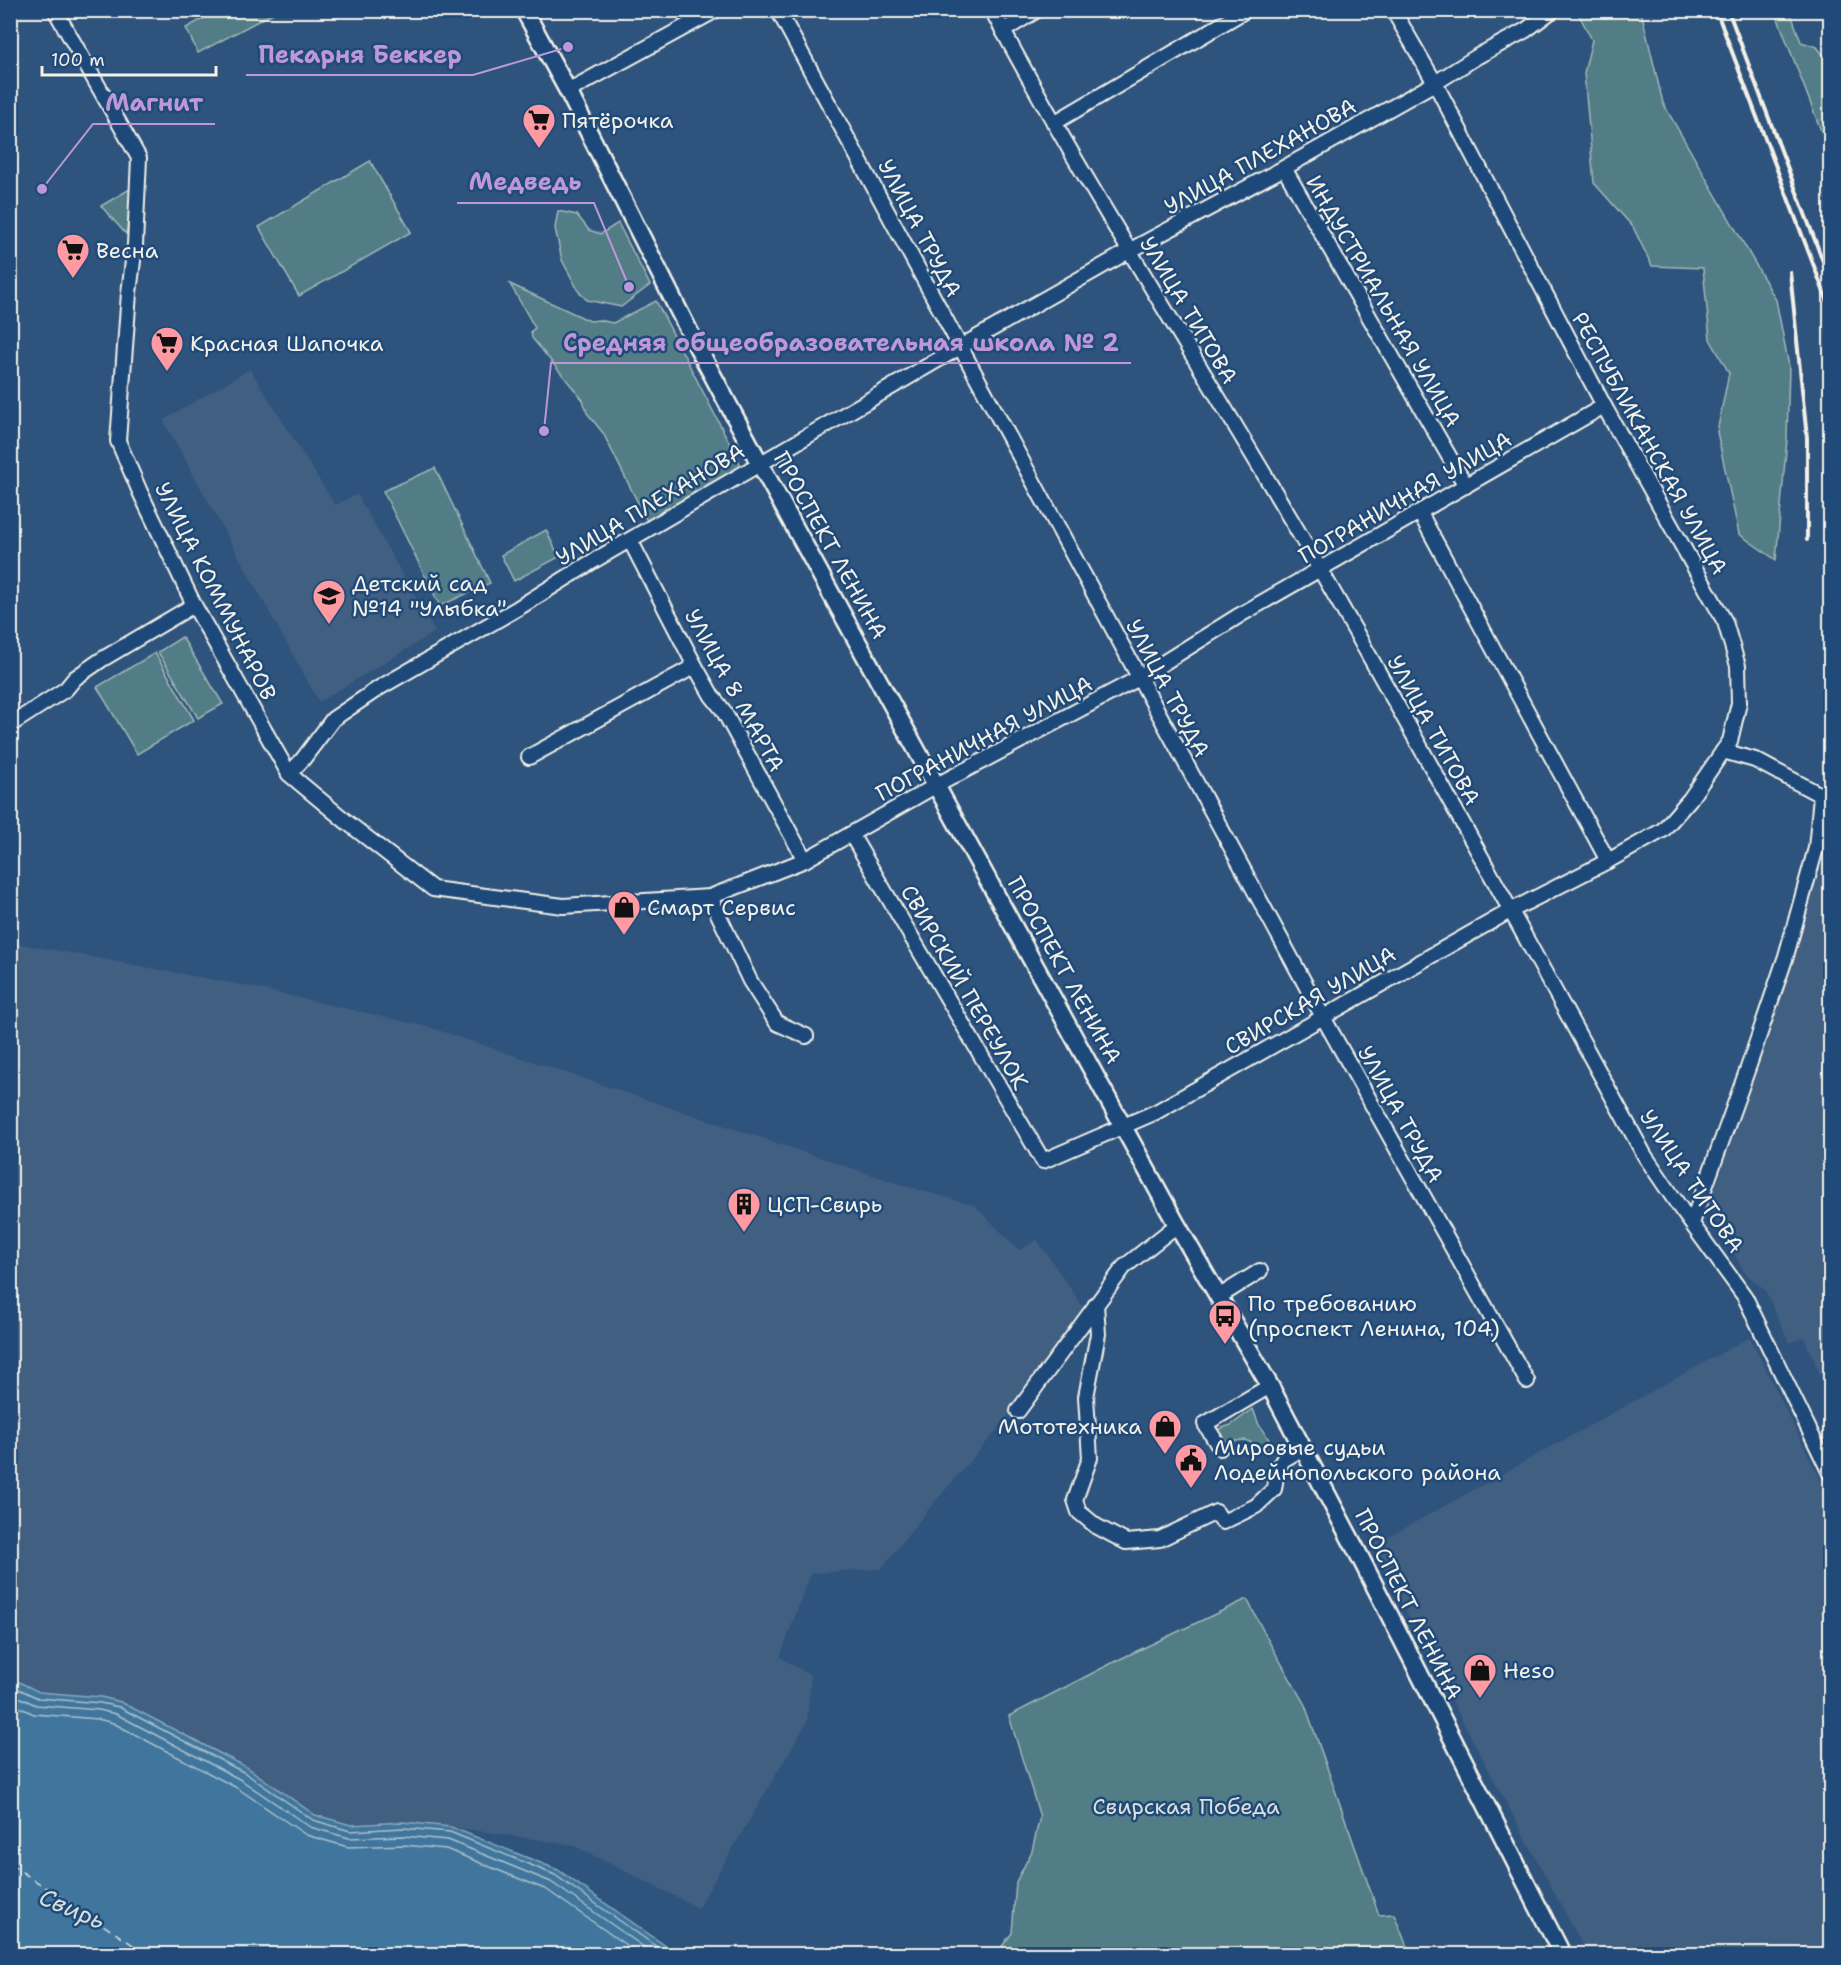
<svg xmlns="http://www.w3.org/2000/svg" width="1841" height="1965" font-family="'Shantell Sans',sans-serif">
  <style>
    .built { fill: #405e81 }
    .green { fill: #527d86; stroke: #a3b7b7; stroke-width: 1.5 }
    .water { fill: #40769d; stroke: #88a7bb; stroke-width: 1.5 }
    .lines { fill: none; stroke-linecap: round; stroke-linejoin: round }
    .shore { stroke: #acc0ca; stroke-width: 1.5 }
    .ferry { stroke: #d9dfdd; stroke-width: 1.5; stroke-dasharray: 8 6; stroke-linecap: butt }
    .minor-casing { stroke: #f4f1e8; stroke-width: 18 }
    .major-casing { stroke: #f4f1e8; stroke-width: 21 }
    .minor { stroke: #1f4a7a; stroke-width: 14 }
    .major { stroke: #1f4a7a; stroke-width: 16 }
    .rail { stroke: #f4f1e8; stroke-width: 4 }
    .labels { text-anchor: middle; stroke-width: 5; stroke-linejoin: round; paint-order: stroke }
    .poi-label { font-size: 22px; fill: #f4f1e8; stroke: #1f4a7a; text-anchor: start }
    .street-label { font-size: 22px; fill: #f4f1e8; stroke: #1f4a7a }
    .park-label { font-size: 22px; fill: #dce0d9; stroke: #1f4a7a }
    .water-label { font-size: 24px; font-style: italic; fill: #d9dfdd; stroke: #1f4a7a }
    .leader { fill: none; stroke: #be98d6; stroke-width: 2 }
    .callout-dot { fill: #be98d6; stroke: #1f4a7a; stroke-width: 2 }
    .callout-label { font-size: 24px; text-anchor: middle; font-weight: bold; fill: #be98d6; stroke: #1f4a7a; stroke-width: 5; stroke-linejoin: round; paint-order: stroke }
  </style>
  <rect width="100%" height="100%" fill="#2e537d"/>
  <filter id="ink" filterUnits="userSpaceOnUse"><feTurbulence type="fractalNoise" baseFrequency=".0167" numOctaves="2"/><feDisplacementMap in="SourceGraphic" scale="12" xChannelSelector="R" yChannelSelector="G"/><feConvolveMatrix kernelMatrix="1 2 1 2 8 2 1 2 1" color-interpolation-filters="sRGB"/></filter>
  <g filter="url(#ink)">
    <!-- built -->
    <g class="built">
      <path d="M250,369L335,505L357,494L435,632L319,702L163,420Z"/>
      <path d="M1830,848V1399L1804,1337L1789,1343L1765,1290L1744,1272L1709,1206L1826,855Z"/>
      <path d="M10,942L243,985L429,1027L906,1186L974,1205L1019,1250L1037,1240L1082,1305L1081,1316L998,1429L929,1509L881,1569L811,1573L780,1657L811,1676L807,1722L698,1908L572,1845L451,1827L403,1822L351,1825L315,1815L248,1768L121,1702L39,1692L11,1678Z"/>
      <path d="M1750,1337L1830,1499V1954H1587L1462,1720L1372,1546Z"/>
    </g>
    <!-- green -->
    <g class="green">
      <path d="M217,11V10L277,11L198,53L186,28Z"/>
      <path d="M1577,11H1641L1663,103L1776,300L1789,366L1787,439L1776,560L1739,534L1717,432L1729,373L1710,339L1703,268L1652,266L1633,227L1594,183L1584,73L1592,40Z"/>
      <path d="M1775,11H1790L1801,42L1817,47L1830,64V154Z"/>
      <path d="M370,161L411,232L299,296L259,227Z"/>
      <path d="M135,186L126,234L101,206Z"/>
      <path d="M558,211L577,215L589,230L601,234L618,223L650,285L621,307L587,300L579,292L562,260L555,228Z"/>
      <path d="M510,284L590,321L599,320L613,323L656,301L745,473L649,525L603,433L587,413L583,400L532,338L531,331L535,328Z"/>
      <path d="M435,468L490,583L440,606L383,491Z"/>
      <path d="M546,530L559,557L514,581L501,555Z"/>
      <path d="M1830,548V611L1826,578Z"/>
      <path d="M182,637L223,704L198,718L158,652Z"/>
      <path d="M155,653L194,720L137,754L97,687Z"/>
      <path d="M1253,1409L1259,1425L1276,1450L1267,1449L1245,1440L1224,1442L1216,1430L1231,1425Z"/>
      <path d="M1247,1599L1267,1638L1305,1705L1379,1915L1394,1914L1410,1954H996L1012,1933L1016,1882L1032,1851L1040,1817L1009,1716L1118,1660Z"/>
    </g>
    <!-- water -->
    <path class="water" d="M11,1678L39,1692L101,1697L121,1702L248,1768L315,1815L351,1825L403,1822L451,1827L558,1870L677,1954H11Z"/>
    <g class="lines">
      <!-- shore -->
      <g class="shore">
        <path d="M10,1685L38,1698L100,1703L119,1707L245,1773L313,1820L350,1831L403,1828L450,1832L555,1875L667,1954"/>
        <path d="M10,1693L36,1705L99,1710L116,1714L241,1780L310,1827L349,1838L403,1836L448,1840L551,1882L654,1954"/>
        <path d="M10,1703L34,1714L98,1719L113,1723L237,1788L306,1835L348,1847L403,1845L446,1849L547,1890L639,1954"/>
      </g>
      <!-- ferry -->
      <path class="ferry" d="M10,1864L147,1954"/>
      <defs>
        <g id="minor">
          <path d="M55,10L139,158L135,245L129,293L118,441L140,492L194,605L289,774L348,823L433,889L563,906L710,897L805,860L937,785L1139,678L1240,615L1604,406"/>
          <path d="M778,10L1323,1017L1527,1381"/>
          <path d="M992,10C1094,202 1213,383 1321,571C1432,764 1538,961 1645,1156L1681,1209L1745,1297L1830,1473"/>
          <path d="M1003,31L1037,10"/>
          <path d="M568,91L716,10"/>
          <path d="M1054,123L1246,10"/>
          <path d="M1284,168L1466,486"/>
          <path d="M1420,513L1608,861"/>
          <path d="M630,540L695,666L712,696L723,710L805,860"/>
          <path d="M10,725L66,689L75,678L101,660L194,605"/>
          <path d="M1723,751L1755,760L1830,800"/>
          <path d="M529,757L695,666"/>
          <path d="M289,774L303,759L333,719L379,688L518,608L590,563L960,347L1129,251L1284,168L1435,83L1478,56L1526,30L1553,10"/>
          <path d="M851,834L1043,1161L1156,1112L1510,911L1608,861L1663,830L1690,799L1730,741L1739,703L1738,666L1725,622L1604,406L1435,83L1393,10"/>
          <path d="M710,897L750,981L777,1023L806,1036"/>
          <path d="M1692,1223L1748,1068L1786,956L1816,848L1821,796"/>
          <path d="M1220,1296L1260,1271"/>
          <path d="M1096,1304L1098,1334L1086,1397L1090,1458L1075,1500L1079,1512L1096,1526L1126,1542L1160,1539L1216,1512L1223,1522L1256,1506L1274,1489L1277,1470L1283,1460L1303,1448"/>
          <path d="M1018,1411L1124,1267L1177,1225"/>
          <path d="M1220,1448L1205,1424L1270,1386"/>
        </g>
        <path id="major" d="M524,10L568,91L691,335L766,475L1177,1225L1270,1386L1362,1561L1562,1954"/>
      </defs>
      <!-- minor casing -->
      <use href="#minor" class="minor-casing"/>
      <!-- major casing -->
      <use href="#major" class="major-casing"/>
      <!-- minor -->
      <use href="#minor" class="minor"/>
      <!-- major -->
      <use href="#major" class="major"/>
      <!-- rail -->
      <g class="rail">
        <path d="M1716,10L1830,308"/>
        <path d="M1728,10L1830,280"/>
        <path d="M1790,272L1807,438V540"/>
      </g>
    </g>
  </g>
  <!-- icons -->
  <defs>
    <symbol id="supermarket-pin" viewBox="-11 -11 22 30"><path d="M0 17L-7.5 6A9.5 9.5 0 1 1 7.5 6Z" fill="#ff9aa2" stroke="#1f4a7a"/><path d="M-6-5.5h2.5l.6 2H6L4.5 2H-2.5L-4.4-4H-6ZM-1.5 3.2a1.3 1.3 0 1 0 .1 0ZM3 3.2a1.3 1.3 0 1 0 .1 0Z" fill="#111"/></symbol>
    <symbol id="school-pin" viewBox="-11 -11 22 30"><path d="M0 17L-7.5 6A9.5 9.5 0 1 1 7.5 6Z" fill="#ff9aa2" stroke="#1f4a7a"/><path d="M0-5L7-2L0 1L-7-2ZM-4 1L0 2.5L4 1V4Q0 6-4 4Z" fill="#111"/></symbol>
    <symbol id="shop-pin" viewBox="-11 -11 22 30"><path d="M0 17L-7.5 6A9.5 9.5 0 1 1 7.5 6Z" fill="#ff9aa2" stroke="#1f4a7a"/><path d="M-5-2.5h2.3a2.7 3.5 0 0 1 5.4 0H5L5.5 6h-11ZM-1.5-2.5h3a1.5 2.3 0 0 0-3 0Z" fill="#111"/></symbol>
    <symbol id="building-pin" viewBox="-11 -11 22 30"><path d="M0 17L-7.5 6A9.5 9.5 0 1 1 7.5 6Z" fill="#ff9aa2" stroke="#1f4a7a"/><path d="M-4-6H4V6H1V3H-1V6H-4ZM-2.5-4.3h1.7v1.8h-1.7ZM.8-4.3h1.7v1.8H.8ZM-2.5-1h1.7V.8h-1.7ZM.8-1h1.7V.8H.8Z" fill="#111"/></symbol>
    <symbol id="bus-pin" viewBox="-11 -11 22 30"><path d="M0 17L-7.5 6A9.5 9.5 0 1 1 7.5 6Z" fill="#ff9aa2" stroke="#1f4a7a"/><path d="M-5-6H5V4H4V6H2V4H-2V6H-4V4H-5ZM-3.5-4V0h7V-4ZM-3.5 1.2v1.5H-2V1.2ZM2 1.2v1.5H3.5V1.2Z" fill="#111"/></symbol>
    <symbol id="civic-pin" viewBox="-11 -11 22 30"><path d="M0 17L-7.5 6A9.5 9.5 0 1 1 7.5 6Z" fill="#ff9aa2" stroke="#1f4a7a"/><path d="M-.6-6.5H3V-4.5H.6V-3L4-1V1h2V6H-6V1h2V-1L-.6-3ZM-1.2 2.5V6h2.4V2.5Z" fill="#111"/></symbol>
  </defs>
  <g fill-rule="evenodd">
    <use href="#supermarket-pin" x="520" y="101" width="38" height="52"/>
    <use href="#supermarket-pin" x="54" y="231" width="38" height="52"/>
    <use href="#supermarket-pin" x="148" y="324" width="38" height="52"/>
    <use href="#school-pin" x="310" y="577" width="38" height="52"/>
    <use href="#shop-pin" x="605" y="888" width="38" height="52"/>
    <use href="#building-pin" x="725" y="1185" width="38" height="52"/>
    <use href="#bus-pin" x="1206" y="1297" width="38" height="52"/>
    <use href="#shop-pin" x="1146" y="1407" width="38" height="52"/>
    <use href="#civic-pin" x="1172" y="1441" width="38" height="52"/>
    <use href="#shop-pin" x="1461" y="1651" width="38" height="52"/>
  </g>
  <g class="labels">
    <!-- poi labels -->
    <g class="poi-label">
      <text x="562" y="128">Пятёрочка</text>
      <text x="96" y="258">Весна</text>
      <text x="190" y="351">Красная Шапочка</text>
      <text x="352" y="591">Детский сад<tspan x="352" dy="25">№14 "Улыбка"</tspan></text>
      <text x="647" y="915">Смарт Сервис</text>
      <text x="767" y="1212">ЦСП-Свирь</text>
      <text x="1248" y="1311">По требованию<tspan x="1248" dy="25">(проспект Ленина, 104)</tspan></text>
      <text x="1142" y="1434" text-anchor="end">Мототехника</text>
      <text x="1214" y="1455">Мировые судьи<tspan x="1214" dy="25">Лодейнопольского района</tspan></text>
      <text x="1503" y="1678">Heso</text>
    </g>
    <!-- street labels -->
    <g class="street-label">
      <text transform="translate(1260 156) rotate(-29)" y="8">УЛИЦА ПЛЕХАНОВА</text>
      <text transform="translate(920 228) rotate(62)" y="8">УЛИЦА ТРУДА</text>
      <text transform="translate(1384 301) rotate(60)" y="8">ИНДУСТРИАЛЬНАЯ УЛИЦА</text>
      <text transform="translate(1189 310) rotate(59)" y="8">УЛИЦА ТИТОВА</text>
      <text transform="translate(1650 443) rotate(61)" y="8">РЕСПУБЛИКАНСКАЯ УЛИЦА</text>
      <text transform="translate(1405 497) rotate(-30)" y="8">ПОГРАНИЧНАЯ УЛИЦА</text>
      <text transform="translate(650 504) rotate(-31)" y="8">УЛИЦА ПЛЕХАНОВА</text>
      <text transform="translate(831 545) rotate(61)" y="8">ПРОСПЕКТ ЛЕНИНА</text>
      <text transform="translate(216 591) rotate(63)" y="8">УЛИЦА КОММУНАРОВ</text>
      <text transform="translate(1168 688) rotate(62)" y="8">УЛИЦА ТРУДА</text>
      <text transform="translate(735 690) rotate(61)" y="8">УЛИЦА 8 МАРТА</text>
      <text transform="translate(1434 730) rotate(61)" y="8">УЛИЦА ТИТОВА</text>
      <text transform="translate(984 738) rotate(-28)" y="8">ПОГРАНИЧНАЯ УЛИЦА</text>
      <text transform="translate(1065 970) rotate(61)" y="8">ПРОСПЕКТ ЛЕНИНА</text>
      <text transform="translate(965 987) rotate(60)" y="8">СВИРСКИЙ ПЕРЕУЛОК</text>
      <text transform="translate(1310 1000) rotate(-30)" y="8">СВИРСКАЯ УЛИЦА</text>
      <text transform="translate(1401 1114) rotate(61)" y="8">УЛИЦА ТРУДА</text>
      <text transform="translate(1692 1181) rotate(56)" y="8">УЛИЦА ТИТОВА</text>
      <text transform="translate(1409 1604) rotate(63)" y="8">ПРОСПЕКТ ЛЕНИНА</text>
    </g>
    <!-- park labels -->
    <g class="park-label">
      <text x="1186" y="1814">Свирская Победа</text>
    </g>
    <!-- water labels -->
    <g class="water-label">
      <text transform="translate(72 1909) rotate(23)" y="8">Свирь</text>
    </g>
  </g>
  <!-- callouts -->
  <path class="leader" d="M568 47L473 75H246M42 189L93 124H215M629 287L594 203H457M544 431L551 363H1131"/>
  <g class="callout-dot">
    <circle cx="568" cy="47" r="6"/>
    <circle cx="42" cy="189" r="6"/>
    <circle cx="629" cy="287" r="6"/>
    <circle cx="544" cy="431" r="6"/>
  </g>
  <g class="callout-label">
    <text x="360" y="63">Пекарня Беккер</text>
    <text x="154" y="111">Магнит</text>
    <text x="525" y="190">Медведь</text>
    <text x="841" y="351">Средняя общеобразовательная школа № 2</text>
  </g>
  <!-- margin -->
  <rect width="1841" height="1965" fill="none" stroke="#1f4a7a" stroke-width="36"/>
  <rect x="18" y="18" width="1805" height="1929" fill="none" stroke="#f4f1e8" stroke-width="2" filter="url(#ink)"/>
  <!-- scale -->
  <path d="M42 66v9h174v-9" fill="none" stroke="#f4f1e8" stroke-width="3"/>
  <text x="51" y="66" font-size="18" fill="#f4f1e8" stroke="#1f4a7a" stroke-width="4.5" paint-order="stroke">100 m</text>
</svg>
